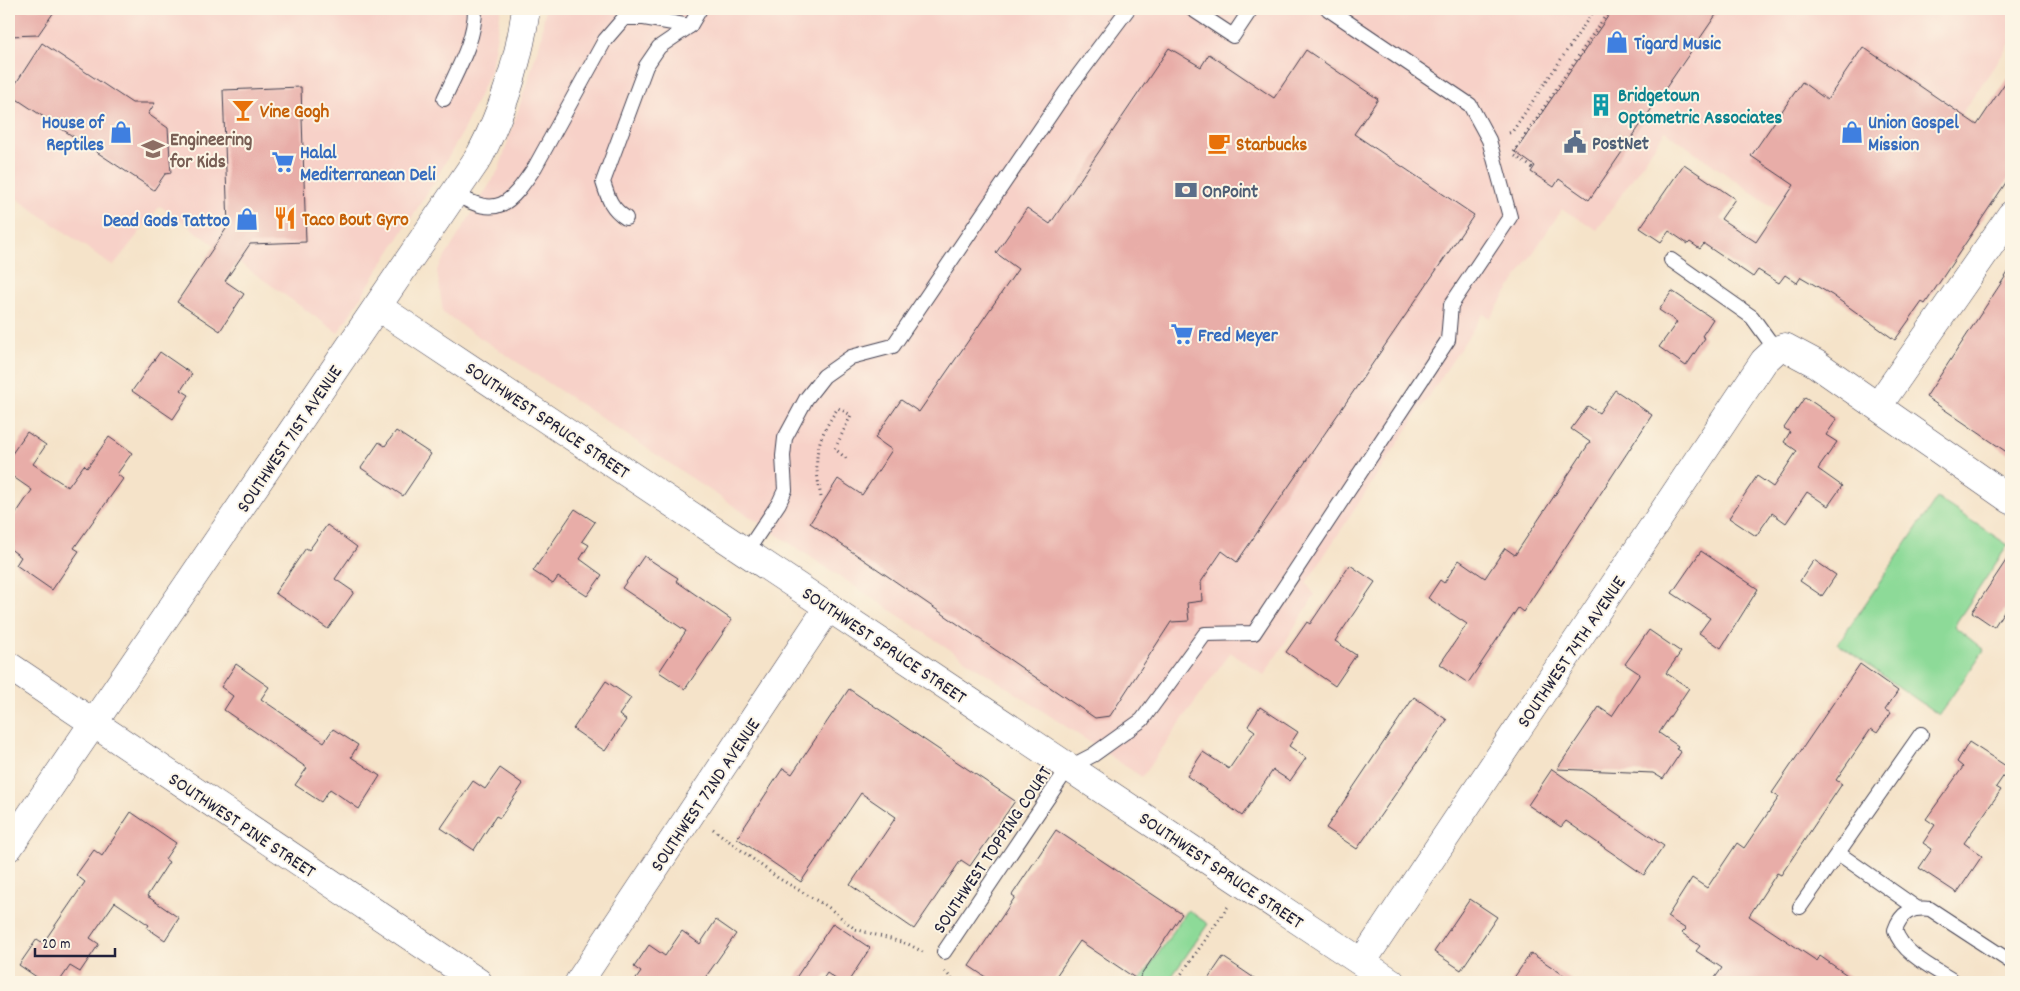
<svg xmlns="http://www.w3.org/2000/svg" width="2020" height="991" font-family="Dekko,sans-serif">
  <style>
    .built { fill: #f7d1c8 }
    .green { fill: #8dda98; stroke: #587e6a }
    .building { fill: #e8ada8 }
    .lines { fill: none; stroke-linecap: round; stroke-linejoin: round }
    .lane-casing { stroke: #423f50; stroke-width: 16 }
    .street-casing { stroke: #423f50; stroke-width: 29 }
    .path { stroke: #423f50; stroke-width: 3; stroke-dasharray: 1 4; stroke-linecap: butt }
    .lane { stroke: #fff; stroke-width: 14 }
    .street { stroke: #fff; stroke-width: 28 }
    .labels { text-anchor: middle; stroke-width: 4; stroke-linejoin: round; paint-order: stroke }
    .shop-label { font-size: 19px; font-weight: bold; fill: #366cbe; stroke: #fcf5e5; text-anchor: start }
    .culture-label { font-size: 19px; font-weight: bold; fill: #0d838f; stroke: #fcf5e5; text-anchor: start }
    .food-label { font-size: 19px; font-weight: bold; fill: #c56008; stroke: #fcf5e5; text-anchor: start }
    .education-label { font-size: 19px; font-weight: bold; fill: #785e54; stroke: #fcf5e5; text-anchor: start }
    .service-label { font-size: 19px; font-weight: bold; fill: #4e5e75; stroke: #fcf5e5; text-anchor: start }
    .street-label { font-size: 19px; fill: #22223b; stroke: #fcf5e5 }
  </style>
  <rect width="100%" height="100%" fill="#fcf5e5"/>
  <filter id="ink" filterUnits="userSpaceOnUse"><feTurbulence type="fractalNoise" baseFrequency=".02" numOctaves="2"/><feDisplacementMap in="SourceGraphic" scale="10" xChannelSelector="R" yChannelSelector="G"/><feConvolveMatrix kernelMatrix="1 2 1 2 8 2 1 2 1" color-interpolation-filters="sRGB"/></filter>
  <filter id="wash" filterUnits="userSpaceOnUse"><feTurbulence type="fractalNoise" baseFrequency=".0096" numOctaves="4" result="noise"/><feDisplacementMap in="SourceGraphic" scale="20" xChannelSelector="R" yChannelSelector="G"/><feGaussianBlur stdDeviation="1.12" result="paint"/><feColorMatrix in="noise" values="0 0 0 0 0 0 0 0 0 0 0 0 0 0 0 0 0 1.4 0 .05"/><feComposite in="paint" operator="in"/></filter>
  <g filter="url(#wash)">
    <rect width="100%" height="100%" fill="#f5e3c9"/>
    <!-- built -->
    <g class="built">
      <path d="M9,9H501L491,69L461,135L434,182L338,333L160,206L113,266L9,193Z"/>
      <path d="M545,9H2011V42L1856,266L1665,131L1597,230L1562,209L1490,318L1483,314L1306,583L1315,595L1264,675L1230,652L1142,777L443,313L437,270L499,169L541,39Z"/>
    </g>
    <!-- green -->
    <g class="green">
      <path d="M1937,498L2008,545L1954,626L1984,650L1939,715L1838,644Z"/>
      <path d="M1188,910L1208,924L1168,982H1139Z"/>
    </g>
    <g id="blocks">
      <!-- building -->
      <g class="building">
        <path d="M9,9H56L38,35L9,36Z"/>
        <path d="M1613,9H1720L1589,200L1559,179L1554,187L1531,172L1535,166L1515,152Z"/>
        <path d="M42,43L132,103H155L148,114L168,128L171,173L165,174L154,190L9,94Z"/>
        <path d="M1863,47L1977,125L2011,74V175L1925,304L1922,302L1895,340L1832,295L1801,277L1797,283L1785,275L1779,283L1758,270L1753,277L1704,244L1700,249L1690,242L1688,244L1669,231L1661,242L1640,228L1684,164L1735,199L1721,219L1756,242L1794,185L1751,156L1802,82L1827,100Z"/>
        <path d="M1169,48L1201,67L1209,54L1274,98L1306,50L1378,99L1354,134L1474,215L1237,562L1222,551L1201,582L1202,601L1187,603L1189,621L1171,622L1110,716L1095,718L810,523L838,479L862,495L892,450L875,438L901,400L919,412L1018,269L996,253L1027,208L1050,224Z"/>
        <path d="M301,87L306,242L250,244L225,281L244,294L220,331L177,302L228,226L223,90Z"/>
        <path d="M2011,268V455L1926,397Z"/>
        <path d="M1672,291L1713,319L1702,336L1705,338L1686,366L1659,347L1677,322L1659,310Z"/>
        <path d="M160,352L192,374L181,390L189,395L173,419L132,391Z"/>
        <path d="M1615,390L1652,415L1523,612L1518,608L1468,683L1440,664L1467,624L1428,598L1440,580L1444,583L1459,560L1485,578L1505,548L1515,555L1590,442L1571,429L1588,406L1599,413Z"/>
        <path d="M1805,397L1837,419L1826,435L1837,442L1818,469L1842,486L1828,506L1807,492L1786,523L1772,513L1756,536L1729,518L1757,476L1773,487L1797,451L1784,442L1790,432L1784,428Z"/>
        <path d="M396,431L431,454L403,496L361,468L379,442L385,446Z"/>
        <path d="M27,432L46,445L33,464L68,487L84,465L87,468L109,437L132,453L117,474L123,479L74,548L79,551L52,590L16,565L21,557L9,548V524L32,490L9,474V458Z"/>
        <path d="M575,509L595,522L582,541L589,545L580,559L602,575L587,596L558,577L553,584L533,571Z"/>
        <path d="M327,525L357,547L335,579L354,592L328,629L275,593L306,548L309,550Z"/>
        <path d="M1701,551L1758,589L1721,648L1699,633L1710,618L1672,593Z"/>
        <path d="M2011,553V600L1994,627L1972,612Z"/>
        <path d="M644,556L678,578L676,581L732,620L685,689L659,672L686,631L622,588Z"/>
        <path d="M1814,560L1836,575L1822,596L1800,581Z"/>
        <path d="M1350,565L1375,582L1335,641L1356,655L1335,686L1286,652L1307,622L1310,624Z"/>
        <path d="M1649,630L1681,652L1666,673L1689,688L1659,733L1678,746L1676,749L1681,752L1663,779L1653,773L1557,769L1599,707L1612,716L1640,674L1625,664Z"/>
        <path d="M236,664L269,687L261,699L324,742L333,729L358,745L351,757L380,776L359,809L330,789L321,802L295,785L307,768L224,710L233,696L221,687Z"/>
        <path d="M1860,664L1898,691L1885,710L1891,713L1877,733L1871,729L1836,780L1842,784L1781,875L1777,873L1749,916L1817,961L1820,956L1857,982H1712L1722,968L1696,951L1700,946L1682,933L1686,929L1667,917L1692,878L1707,888L1737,843L1744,848L1779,797L1772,793Z"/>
        <path d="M606,681L631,698L619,715L626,720L605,751L573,729Z"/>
        <path d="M849,689L1015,801L970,866L961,860L914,929L850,885L896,817L861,793L801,882L737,838L783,768L792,774Z"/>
        <path d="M1414,697L1447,720L1357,849L1326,828Z"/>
        <path d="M1260,707L1298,732L1289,746L1306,758L1290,781L1273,770L1242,816L1187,776L1203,752L1229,769L1255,731L1248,726Z"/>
        <path d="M1969,742L2009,768L1996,787L2001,790L1964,843L1982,856L1957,893L1919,868L1932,849L1923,843L1935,825L1926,819L1963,767L1957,762Z"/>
        <path d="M500,768L523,784L500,818L496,816L474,850L441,828L473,781L485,789Z"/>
        <path d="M1552,769L1664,846L1644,875L1566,821L1561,827L1528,805Z"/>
        <path d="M131,812L176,843L165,859L169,862L147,896L179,918L165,940L147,928L149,925L115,902L90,938L99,944L80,972L70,966L59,982H44L19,965L37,939L43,943L85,882L76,875L94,850L102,856Z"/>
        <path d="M1056,830L1182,914L1138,980L1080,941L1052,982H993L969,966L1015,897L1012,895Z"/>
        <path d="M1470,899L1497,917L1461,970L1434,952Z"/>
        <path d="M716,920L736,934L702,982H634L641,972L634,967L649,945L665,956L682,931L700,944Z"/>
        <path d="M833,923L870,948L848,982H840L827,973L821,982H793Z"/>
        <path d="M1531,953L1574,982H1511Z"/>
        <path d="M1223,957L1260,982H1206Z"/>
      </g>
    </g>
  </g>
  <g filter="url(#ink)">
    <use href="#blocks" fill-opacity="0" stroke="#423f50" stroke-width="1"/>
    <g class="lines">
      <defs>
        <g id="lane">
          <path d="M1192,9L1233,36L1251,9"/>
          <path d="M444,99C457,70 475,41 475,9"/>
          <path d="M455,194C499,219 509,205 535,167L605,40L624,18H644L690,26L700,9"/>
          <path d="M626,218C611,208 608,198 603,182L646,66L659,47L690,26"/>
          <path d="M1671,260L1752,317L1776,350"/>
          <path d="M747,551L779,503L785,490L783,456L785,438L806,399L824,376L851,357L893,346L1065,93L1128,9"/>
          <path d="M1838,853L1915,907"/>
          <path d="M1800,907L1921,734"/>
          <path d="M944,952L1068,768L1093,755L1142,720L1205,634L1254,633L1448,340L1451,305L1510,217L1489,140L1470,105L1328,9"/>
          <path d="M1955,982C1935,969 1902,954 1895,930C1901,912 1912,907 1930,909L2011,962"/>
        </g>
        <g id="street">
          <path d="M378,307L1391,982"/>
          <path d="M1878,406L2011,215"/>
          <path d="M9,666L478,982"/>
          <path d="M9,847L479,157C503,111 519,61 526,9"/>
          <path d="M1362,962L1764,361L1776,350L1785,347L1815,363L2011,500"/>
          <path d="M579,982L829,606"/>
        </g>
      </defs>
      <!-- lane casing -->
      <use href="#lane" class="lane-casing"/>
      <!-- street casing -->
      <use href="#street" class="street-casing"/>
      <!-- path -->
      <g class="path">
        <path d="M1509,133L1512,132L1595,9"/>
        <path d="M1514,152L1610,9"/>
        <path d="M1515,156L1533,168"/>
        <path d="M821,497C813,457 815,442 838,408L851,415L835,449L847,459"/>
        <path d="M713,829L778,878L828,907L855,929L908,944L923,952"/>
        <path d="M945,971L954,982"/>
        <path d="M1176,982L1229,905"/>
      </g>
      <!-- lane -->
      <use href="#lane" class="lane"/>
      <!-- street -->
      <use href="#street" class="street"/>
    </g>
  </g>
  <!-- icons -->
  <defs>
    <symbol id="shop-bare" viewBox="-9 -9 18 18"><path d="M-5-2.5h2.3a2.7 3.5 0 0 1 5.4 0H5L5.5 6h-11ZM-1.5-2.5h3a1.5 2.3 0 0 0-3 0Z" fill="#3f7fe0" stroke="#fcf5e5" stroke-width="2.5" paint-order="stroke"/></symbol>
    <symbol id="building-bare" viewBox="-9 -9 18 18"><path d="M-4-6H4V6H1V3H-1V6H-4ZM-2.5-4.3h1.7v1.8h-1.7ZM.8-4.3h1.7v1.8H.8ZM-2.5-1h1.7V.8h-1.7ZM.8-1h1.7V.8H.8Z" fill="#0f9aa8" stroke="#fcf5e5" stroke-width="2.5" paint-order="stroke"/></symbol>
    <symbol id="bar-bare" viewBox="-9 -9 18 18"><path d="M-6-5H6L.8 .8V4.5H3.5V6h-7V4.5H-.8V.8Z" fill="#e8710a" stroke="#fcf5e5" stroke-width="2.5" paint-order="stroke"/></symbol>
    <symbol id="civic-bare" viewBox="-9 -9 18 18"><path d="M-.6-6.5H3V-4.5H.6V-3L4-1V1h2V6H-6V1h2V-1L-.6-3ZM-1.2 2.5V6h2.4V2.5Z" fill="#5c6f8a" stroke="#fcf5e5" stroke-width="2.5" paint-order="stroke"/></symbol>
    <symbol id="cafe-bare" viewBox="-9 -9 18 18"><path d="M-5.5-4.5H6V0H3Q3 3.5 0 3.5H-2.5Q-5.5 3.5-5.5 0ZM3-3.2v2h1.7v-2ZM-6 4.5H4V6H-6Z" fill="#e8710a" stroke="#fcf5e5" stroke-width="2.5" paint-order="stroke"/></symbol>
    <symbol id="school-bare" viewBox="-9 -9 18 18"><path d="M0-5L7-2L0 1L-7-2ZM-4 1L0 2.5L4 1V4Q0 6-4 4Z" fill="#8d6e63" stroke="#fcf5e5" stroke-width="2.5" paint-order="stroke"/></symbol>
    <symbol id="supermarket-bare" viewBox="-9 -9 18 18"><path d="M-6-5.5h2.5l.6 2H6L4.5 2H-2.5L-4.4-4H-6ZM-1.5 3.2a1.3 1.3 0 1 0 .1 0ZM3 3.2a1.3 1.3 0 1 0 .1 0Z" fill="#3f7fe0" stroke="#fcf5e5" stroke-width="2.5" paint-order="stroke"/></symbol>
    <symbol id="bank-bare" viewBox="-9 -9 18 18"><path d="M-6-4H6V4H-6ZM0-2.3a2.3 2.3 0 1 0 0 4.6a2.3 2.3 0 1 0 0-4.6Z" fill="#5c6f8a" stroke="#fcf5e5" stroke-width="2.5" paint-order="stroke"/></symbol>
    <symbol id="restaurant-bare" viewBox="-9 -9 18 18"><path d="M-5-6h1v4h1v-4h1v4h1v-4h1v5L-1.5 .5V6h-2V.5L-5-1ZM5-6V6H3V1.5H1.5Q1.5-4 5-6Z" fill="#e8710a" stroke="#fcf5e5" stroke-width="2.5" paint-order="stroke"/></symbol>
  </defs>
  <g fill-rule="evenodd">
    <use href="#shop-bare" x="1601" y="26" width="32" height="32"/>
    <use href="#building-bare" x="1585" y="89" width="32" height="32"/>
    <use href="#bar-bare" x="227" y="94" width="32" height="32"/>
    <use href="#shop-bare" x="105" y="116" width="32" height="32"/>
    <use href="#shop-bare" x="1836" y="116" width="32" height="32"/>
    <use href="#civic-bare" x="1559" y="126" width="32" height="32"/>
    <use href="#cafe-bare" x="1203" y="127" width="32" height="32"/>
    <use href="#school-bare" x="137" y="133" width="32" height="32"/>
    <use href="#supermarket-bare" x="267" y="146" width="32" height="32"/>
    <use href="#bank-bare" x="1170" y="174" width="32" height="32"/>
    <use href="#restaurant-bare" x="269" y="202" width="32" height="32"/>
    <use href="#shop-bare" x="231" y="203" width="32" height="32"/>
    <use href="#supermarket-bare" x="1166" y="318" width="32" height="32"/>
  </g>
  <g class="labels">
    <!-- shop labels -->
    <g class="shop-label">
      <text x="1634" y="49">Tigard Music</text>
      <text x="104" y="128" text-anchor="end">House of<tspan x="104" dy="22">Reptiles</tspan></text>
      <text x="1868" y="128">Union Gospel<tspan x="1868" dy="22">Mission</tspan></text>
      <text x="300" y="158">Halal<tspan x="300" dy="22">Mediterranean Deli</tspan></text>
      <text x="230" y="226" text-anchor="end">Dead Gods Tattoo</text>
      <text x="1198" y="341">Fred Meyer</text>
    </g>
    <!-- culture labels -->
    <g class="culture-label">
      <text x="1618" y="101">Bridgetown<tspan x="1618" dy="22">Optometric Associates</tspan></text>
    </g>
    <!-- food labels -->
    <g class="food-label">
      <text x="260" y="117">Vine Gogh</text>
      <text x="1236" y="150">Starbucks</text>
      <text x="302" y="225">Taco Bout Gyro</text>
    </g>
    <!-- education labels -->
    <g class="education-label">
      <text x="170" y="145">Engineering<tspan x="170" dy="22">for Kids</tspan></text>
    </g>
    <!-- service labels -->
    <g class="service-label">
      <text x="1592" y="149">PostNet</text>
      <text x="1202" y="197">OnPoint</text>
    </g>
    <!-- street labels -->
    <g class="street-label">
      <text transform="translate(548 419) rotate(34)" y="7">SOUTHWEST SPRUCE STREET</text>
      <text transform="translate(288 438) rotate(-56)" y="7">SOUTHWEST 71ST AVENUE</text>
      <text transform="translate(885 644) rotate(34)" y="7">SOUTHWEST SPRUCE STREET</text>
      <text transform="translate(1570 651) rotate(-56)" y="7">SOUTHWEST 74TH AVENUE</text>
      <text transform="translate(704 794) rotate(-56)" y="7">SOUTHWEST 72ND AVENUE</text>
      <text transform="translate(243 824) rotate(34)" y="7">SOUTHWEST PINE STREET</text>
      <text transform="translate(991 849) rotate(-56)" y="7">SOUTHWEST TOPPING COURT</text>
      <text transform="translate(1222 869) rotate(34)" y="7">SOUTHWEST SPRUCE STREET</text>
    </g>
  </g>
  <!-- margin -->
  <rect width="2020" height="991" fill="none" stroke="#fcf5e5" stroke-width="30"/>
  <!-- scale -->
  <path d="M35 948v8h80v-8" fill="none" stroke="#22223b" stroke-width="2.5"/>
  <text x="42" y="948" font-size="15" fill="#22223b" stroke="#fcf5e5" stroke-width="4" paint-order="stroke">20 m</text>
</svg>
